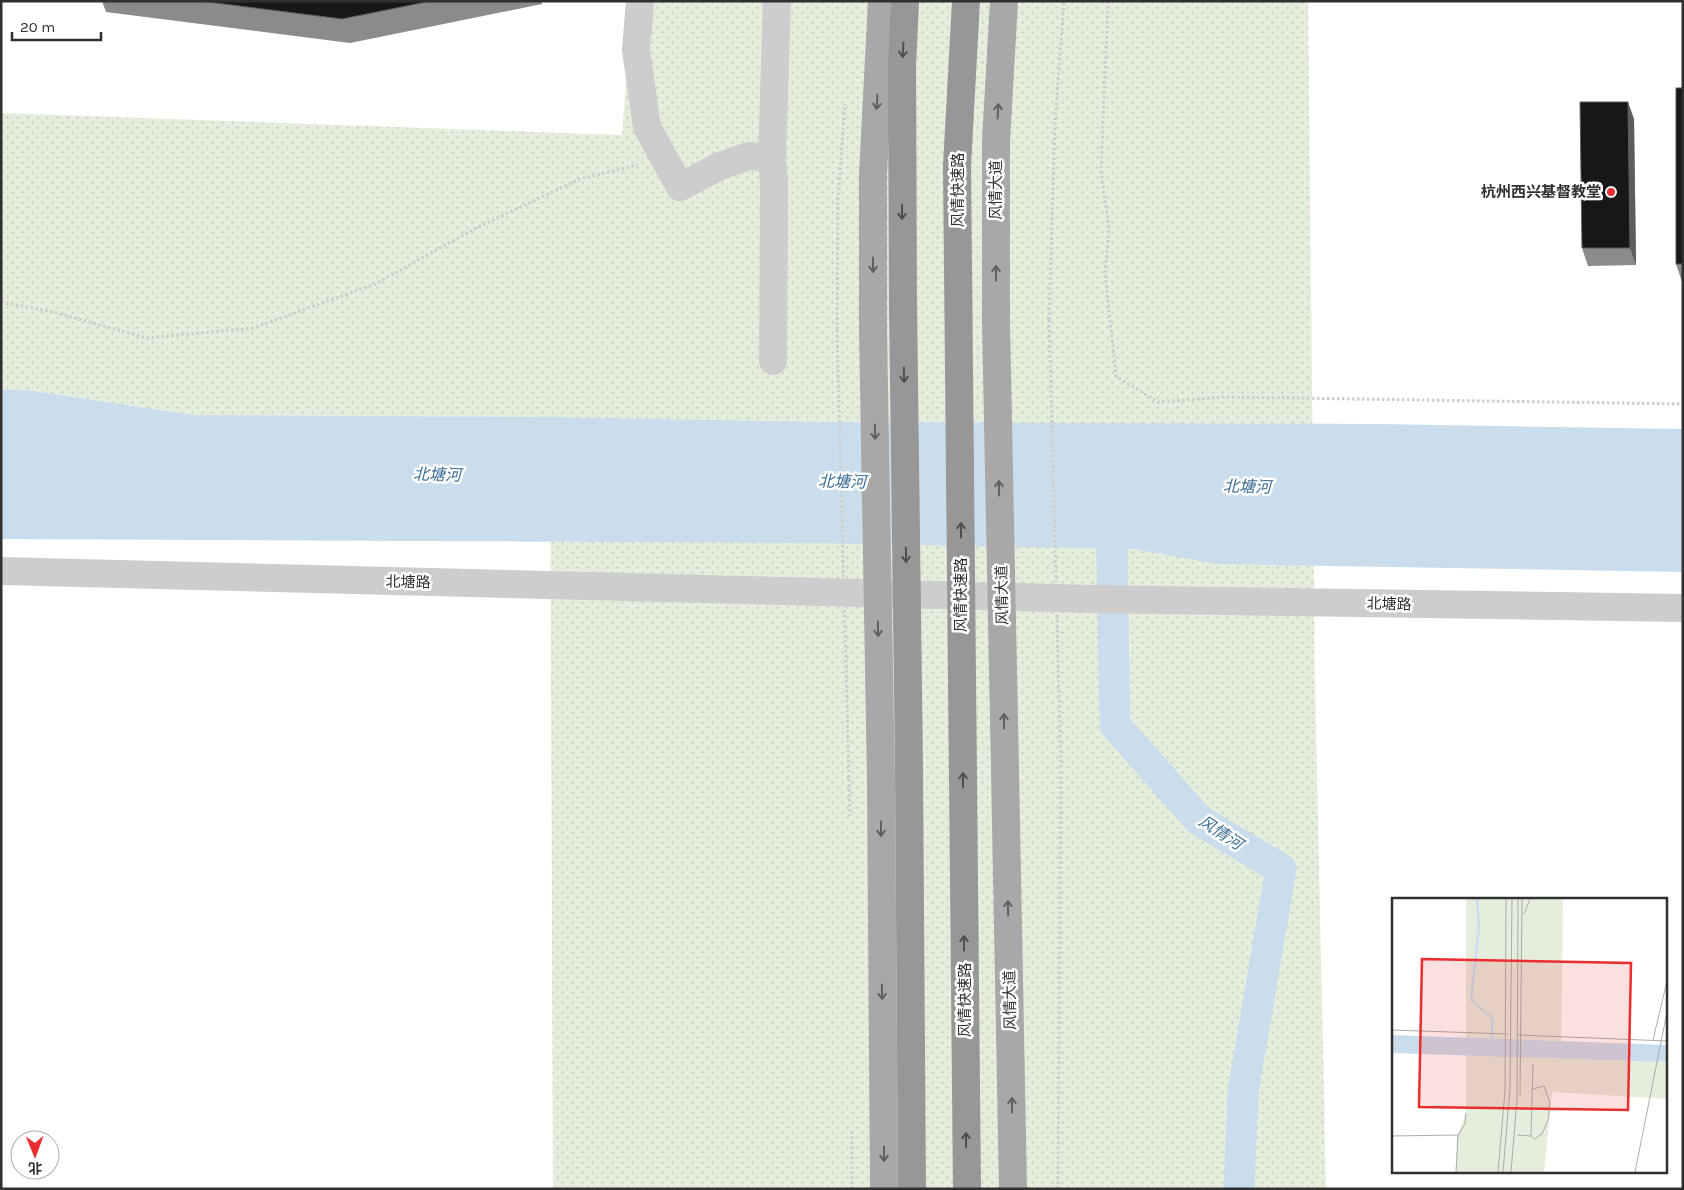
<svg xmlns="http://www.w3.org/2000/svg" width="1684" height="1190" font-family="Karla,'Noto Sans SC',sans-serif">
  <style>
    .grass { fill: url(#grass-dots) }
    .water { fill: #c9dded }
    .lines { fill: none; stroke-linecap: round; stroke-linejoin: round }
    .canal { stroke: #c9dded; stroke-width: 31 }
    .path { stroke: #cdcdcd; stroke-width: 3; stroke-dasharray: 2.5 2.5; stroke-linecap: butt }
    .minor { stroke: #cdcdcd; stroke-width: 28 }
    .major { stroke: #a8a8a8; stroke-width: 28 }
    .path-bridge { stroke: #cdcdcd; stroke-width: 3; stroke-dasharray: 2.5 2.5; stroke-linecap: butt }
    .major-bridge { stroke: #a8a8a8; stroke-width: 28 }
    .highway-bridge { stroke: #979797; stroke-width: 28 }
    .wall { fill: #8b8b8b }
    .shaded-wall { fill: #5d5d5d }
    .building { fill: #171717; stroke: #5d5d5d }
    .oneway { stroke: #4f4f4f }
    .oneway2 { stroke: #606060 }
    .poi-dot { fill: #ea2e2f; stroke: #fff; stroke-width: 2 }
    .labels { text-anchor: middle; stroke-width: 5; stroke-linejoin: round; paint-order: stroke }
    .street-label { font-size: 15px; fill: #303030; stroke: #fff }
    .poi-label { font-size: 15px; font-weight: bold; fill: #303030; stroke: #fff; text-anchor: end }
    .water-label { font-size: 16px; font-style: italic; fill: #3b6c95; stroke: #fff }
    .inset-river { fill: none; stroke: #c9dded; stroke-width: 2.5 }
    .inset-road { fill: none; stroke: #acacac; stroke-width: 1 }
    .view { fill: #ea2e2f; fill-opacity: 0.15; stroke: #ea2e2f; stroke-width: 2.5 }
    .inset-edge { fill: none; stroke: #303030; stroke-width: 2.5 }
  </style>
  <defs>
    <pattern id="grass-dots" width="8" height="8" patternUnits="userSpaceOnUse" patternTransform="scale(1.25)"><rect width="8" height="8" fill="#e5eddd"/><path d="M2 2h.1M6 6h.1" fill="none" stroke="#c5ccbe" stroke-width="1.8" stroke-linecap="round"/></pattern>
  </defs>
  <rect width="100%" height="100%" fill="#fff"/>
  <!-- grass -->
  <path class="grass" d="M632,1H1308L1315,683L1326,1189H553L550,417L194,415L27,390H1V113L622,135Z"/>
  <!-- water -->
  <path class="water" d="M1,390H27L194,415L550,417L815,422L1377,424L1683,429V572L1218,564L1134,549L814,543L1,539Z"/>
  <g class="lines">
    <!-- canal -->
    <path class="canal" d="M1111,506L1115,725L1199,820L1281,869L1243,1092L1239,1189"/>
    <!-- path -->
    <g class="path">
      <path d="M1108,1L1101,171L1109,229L1105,273L1116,376L1158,402L1225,397L1683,404"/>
      <path d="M1,302L53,312L147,338L253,328L375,284L476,228L580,179L637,165"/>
      <path d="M1049,320L1055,122L1064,1"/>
      <path d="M837,330L838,199L845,104"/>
      <path d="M849,779L850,816"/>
      <path d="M852,1189V1130"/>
      <path d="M1058,1189L1061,769"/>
    </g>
    <!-- minor -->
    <g class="minor">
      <path d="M640,1L636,50L647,127L680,187L720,166L749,156L772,158"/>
      <path d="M773,361L774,184L772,158L777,1"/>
      <path d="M1,571L1094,599L1683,608"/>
    </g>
    <!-- major -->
    <g class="major">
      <path d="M996,322V141L1004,1"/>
      <path d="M873,331V174L882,1"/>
      <path d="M1005,770L1013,1189"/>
      <path d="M881,781L884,1189"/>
    </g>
    <!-- path-bridge -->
    <g class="path-bridge">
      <path d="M1049,320L1061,769"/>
      <path d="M837,330L849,779"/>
    </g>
    <!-- major-bridge -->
    <g class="major-bridge">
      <path d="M996,322L1005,770"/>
      <path d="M873,331L881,781"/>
    </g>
    <!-- highway-bridge -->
    <g class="highway-bridge">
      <path d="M905,1L902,67L903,306L909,768L912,1189"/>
      <path d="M966,1L957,166L967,1189"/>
    </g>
  </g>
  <!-- wall -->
  <g class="wall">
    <path d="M102,1H542V4L350,43L106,12Z"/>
    <path d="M1683,88V282H1682L1676,264Z"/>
    <path d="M1634,119L1636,265L1588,266L1582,248Z"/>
  </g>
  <!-- shaded-wall -->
  <path class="shaded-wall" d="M1628,102L1634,119L1636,265L1630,248Z"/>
  <!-- building -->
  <g class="building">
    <path d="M200,1H431L342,19Z"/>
    <rect x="1676" y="88" width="7" height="176"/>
    <path d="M1580,102H1628L1630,248H1582Z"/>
  </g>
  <!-- one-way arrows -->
  <defs><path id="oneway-shaft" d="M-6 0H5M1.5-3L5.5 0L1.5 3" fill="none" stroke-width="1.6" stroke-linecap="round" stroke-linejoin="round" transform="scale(1.25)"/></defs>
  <g class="oneway">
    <use href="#oneway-shaft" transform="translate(903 50) rotate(93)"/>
    <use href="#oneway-shaft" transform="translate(902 212) rotate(90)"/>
    <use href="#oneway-shaft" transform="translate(904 375) rotate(89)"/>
    <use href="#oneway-shaft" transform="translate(961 530) rotate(-90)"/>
    <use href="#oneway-shaft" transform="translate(906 555) rotate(89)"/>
    <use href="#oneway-shaft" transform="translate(963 780) rotate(-90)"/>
    <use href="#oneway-shaft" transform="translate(964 943) rotate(-90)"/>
    <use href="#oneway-shaft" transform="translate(966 1140) rotate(-90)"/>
  </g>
  <g class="oneway2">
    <use href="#oneway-shaft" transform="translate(877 102) rotate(93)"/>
    <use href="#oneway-shaft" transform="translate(998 111) rotate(-87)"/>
    <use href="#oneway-shaft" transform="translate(873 265) rotate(90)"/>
    <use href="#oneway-shaft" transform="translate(996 273) rotate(-90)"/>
    <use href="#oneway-shaft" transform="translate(875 432) rotate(89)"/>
    <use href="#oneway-shaft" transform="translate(999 488) rotate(-91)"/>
    <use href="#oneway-shaft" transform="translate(878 629) rotate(89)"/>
    <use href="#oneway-shaft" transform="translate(1004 721) rotate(-91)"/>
    <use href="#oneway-shaft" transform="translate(881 829) rotate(90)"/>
    <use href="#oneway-shaft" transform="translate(1008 908) rotate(-91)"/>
    <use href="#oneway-shaft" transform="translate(882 992) rotate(89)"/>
    <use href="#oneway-shaft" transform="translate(1012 1105) rotate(-91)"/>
    <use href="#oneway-shaft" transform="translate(884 1154) rotate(90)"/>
  </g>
  <!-- markers -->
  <circle class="poi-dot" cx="1611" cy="192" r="5"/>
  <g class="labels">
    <!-- street labels -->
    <g class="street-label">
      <text transform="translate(958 190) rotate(-90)" y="5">风情快速路</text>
      <text transform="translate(996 190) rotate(-90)" y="5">风情大道</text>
      <text transform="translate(408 582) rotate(1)" y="5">北塘路</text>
      <text transform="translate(961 595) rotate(-90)" y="5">风情快速路</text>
      <text transform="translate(1002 595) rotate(-91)" y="5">风情大道</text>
      <text transform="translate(1389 604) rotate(1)" y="5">北塘路</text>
      <text transform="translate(965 1000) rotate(-90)" y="5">风情快速路</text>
      <text transform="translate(1010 1000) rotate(-91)" y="5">风情大道</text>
    </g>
    <!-- poi labels -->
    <g class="poi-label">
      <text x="1601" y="197">杭州西兴基督教堂</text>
    </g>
    <!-- water labels -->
    <g class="water-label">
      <text transform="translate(437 474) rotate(1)" y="6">北塘河</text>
      <text transform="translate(842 481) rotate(1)" y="6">北塘河</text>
      <text transform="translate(1247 486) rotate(1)" y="6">北塘河</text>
      <text transform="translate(1221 832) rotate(33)" y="6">风情河</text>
    </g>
  </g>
  <!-- overview -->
  <g transform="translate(1392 898)">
    <rect width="275" height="275" fill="#fff"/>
    <path d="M74,1H171L169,159L275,164V201L160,194L152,274H64L66,237L74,215Z" fill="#e5eddd"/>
    <path d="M0,137L275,147V164L0,155Z" fill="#c9dded"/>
    <path class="inset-river" d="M85,1L87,29L79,102L100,120V146"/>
    <path class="inset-road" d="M132,16L138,1M0,132L116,136M126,137L275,143M261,142L275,83M128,197L130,1M125,237L139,238L141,166M0,238L66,237L73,226L74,215M139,238L142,241L150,236L156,222L158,205L152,188L141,191M64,274L66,237M106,274L113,193L114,1M111,274L118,190L120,1M119,274L125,202L126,1M243,274L275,114"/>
    <path class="view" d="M30,61L239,65L236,212L27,209Z"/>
    <rect width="275" height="275" class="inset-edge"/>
  </g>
  <!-- border -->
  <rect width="1684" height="1190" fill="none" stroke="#303030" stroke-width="5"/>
  <!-- north arrow -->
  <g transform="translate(35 1155) rotate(179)"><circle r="24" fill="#ffffff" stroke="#acacac"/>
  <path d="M0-4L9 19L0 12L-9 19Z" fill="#ea2e2f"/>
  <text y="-8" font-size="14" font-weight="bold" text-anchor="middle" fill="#303030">北</text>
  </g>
  <!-- scale -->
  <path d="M12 32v8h89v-8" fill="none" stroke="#303030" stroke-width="2.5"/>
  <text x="20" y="32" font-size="15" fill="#303030" stroke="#ffffff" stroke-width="4" paint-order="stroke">20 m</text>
</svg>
